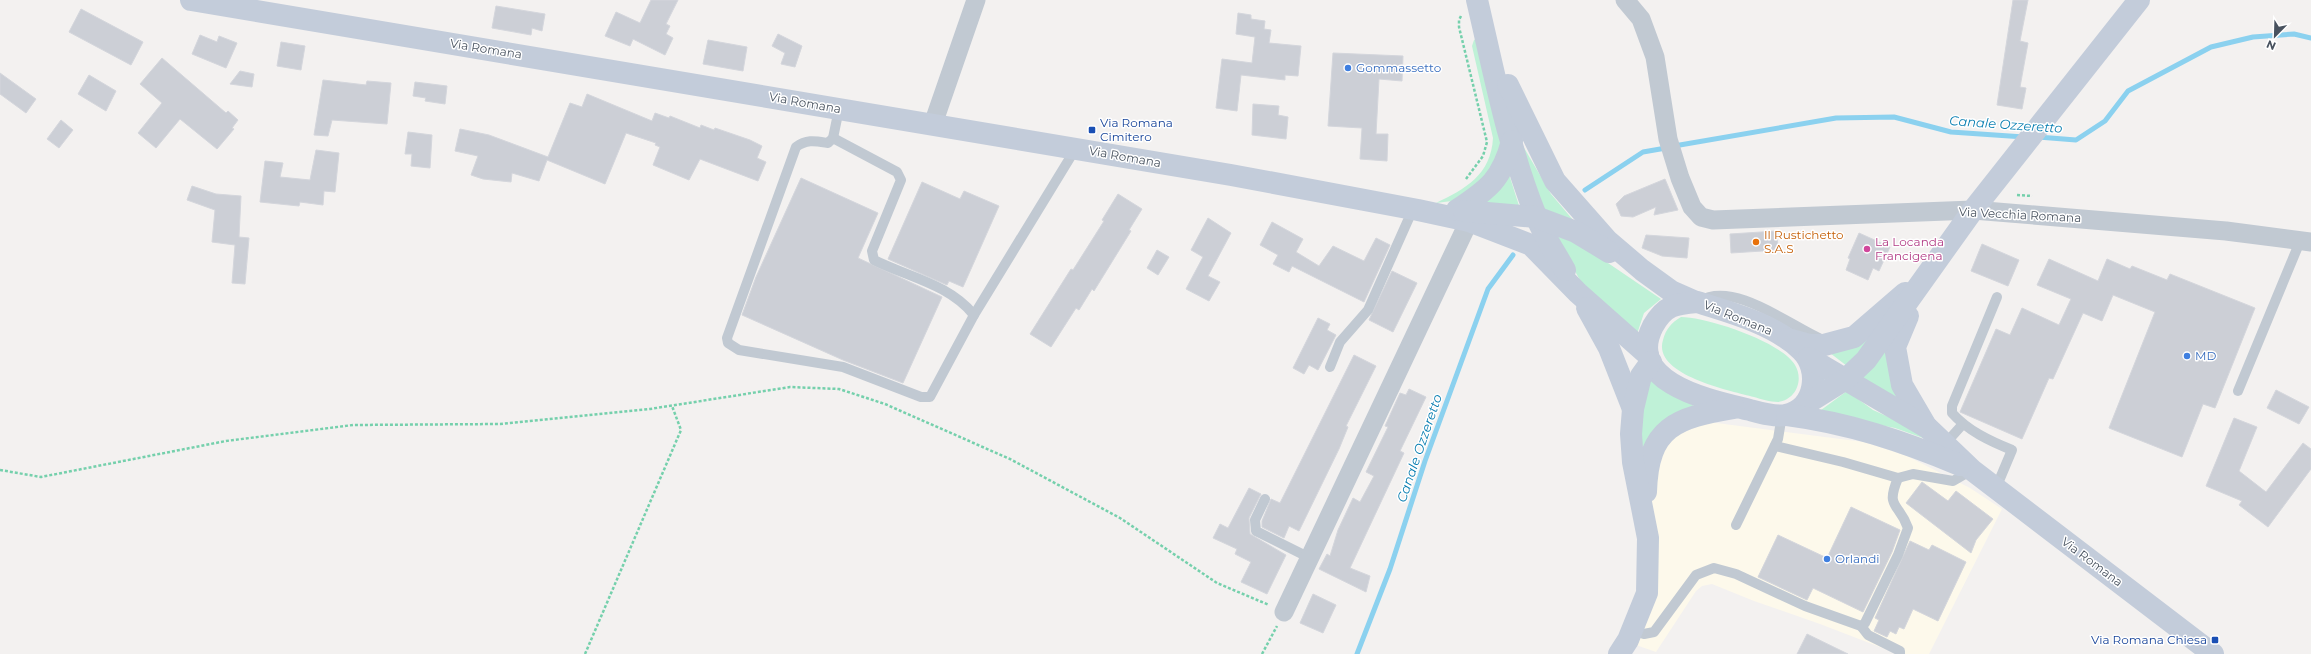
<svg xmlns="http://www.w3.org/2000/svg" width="2311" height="654" font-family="Montserrat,sans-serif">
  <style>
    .commercial { fill: #fdf9eb }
    .green { fill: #bff1d7 }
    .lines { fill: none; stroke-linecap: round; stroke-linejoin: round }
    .stream { stroke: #8bd1ef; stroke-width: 5 }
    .building { fill: #cccfd6; stroke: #d4d6dc }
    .path { stroke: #75d0ac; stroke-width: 2.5; stroke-dasharray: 3 2; stroke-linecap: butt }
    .lane { stroke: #c1c9d2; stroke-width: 10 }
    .street { stroke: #c1c9d2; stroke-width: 19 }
    .secondary { stroke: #c3ccda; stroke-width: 22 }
    .shop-dot { fill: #3f7fe0; stroke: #fff; stroke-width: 1.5 }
    .transit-dot { fill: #1a4fb4; stroke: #fff; stroke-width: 1.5 }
    .food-dot { fill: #e8710a; stroke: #fff; stroke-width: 1.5 }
    .hotel-dot { fill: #d1479c; stroke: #fff; stroke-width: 1.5 }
    .labels { text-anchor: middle; stroke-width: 3; stroke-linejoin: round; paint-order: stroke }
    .street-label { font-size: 12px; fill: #48525f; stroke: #fff }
    .shop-label { font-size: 12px; fill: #366cbe; stroke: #fff; text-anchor: start }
    .transit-label { font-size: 12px; fill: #164399; stroke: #fff; text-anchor: start }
    .food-label { font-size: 12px; fill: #c56008; stroke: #fff; text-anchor: start }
    .hotel-label { font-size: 12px; fill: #b23c85; stroke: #fff; text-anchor: start }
    .water-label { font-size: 13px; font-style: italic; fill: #087eb1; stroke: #fff }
  </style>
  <rect width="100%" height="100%" fill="#f3f1f0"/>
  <!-- commercial -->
  <path class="commercial" d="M1709,422L1864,442L1907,456L1970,488L2002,509L1929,654H1898L1820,624L1754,601L1712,584L1702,586L1696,591L1656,652L1636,645L1651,491L1664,450L1676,435Z"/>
  <!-- green -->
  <g class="green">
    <path d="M1476,39L1500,135V152L1489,176L1452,201L1436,203C1465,189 1491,175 1493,138L1472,46L1474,40Z"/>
    <path d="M1520,141L1551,194L1579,227L1544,212Z"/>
    <path d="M1508,171L1520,209L1479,204Z"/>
    <path d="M1560,235L1580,244L1661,299L1644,313L1635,340L1581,282L1557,239Z"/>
    <path d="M1681,317C1707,317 1782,342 1795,365C1804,380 1796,400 1778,402C1770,402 1761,399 1754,397C1731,391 1652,375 1663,340C1666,329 1671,323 1681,317Z"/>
    <path d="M1875,333L1847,366L1830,353Z"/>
    <path d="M1888,346L1900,401L1858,379Z"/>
    <path d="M1648,378L1694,406L1643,450L1640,430Z"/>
    <path d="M1847,391L1873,410L1913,428L1937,443L1895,428L1817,413Z"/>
  </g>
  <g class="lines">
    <!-- stream -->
    <g class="stream">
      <path d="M2038,137L2076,140L2105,121L2128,91L2211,47L2253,37L2294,34L2311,38"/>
      <path d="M1674,146L1836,118L1894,117L1951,132L2024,137"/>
      <path d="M1585,190L1643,152L1666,148"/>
      <path d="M1357,654L1390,569L1425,461L1488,289L1513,255"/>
    </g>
  </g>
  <!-- building -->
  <g class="building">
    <path d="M651,0H678L666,24L670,26L666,34L673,38L665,55L633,39L630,46L605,36L616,12L640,23Z"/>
    <path d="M2013,0H2028L2020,41L2028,43L2020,87L2026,88L2022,109L1997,105Z"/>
    <path d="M496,6L545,14L542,31L532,28L531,35L492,28Z"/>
    <path d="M81,9L143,42L131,65L69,32Z"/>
    <path d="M1238,13L1251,15V19L1265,21L1264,29L1271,30L1269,43L1301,46L1298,76L1285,75V80L1241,75L1237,111L1216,108L1222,59L1252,63L1255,37L1236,34Z"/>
    <path d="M778,34L802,46L795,67L781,64L785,53L772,46Z"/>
    <path d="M200,35L217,42L219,36L237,43L226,68L192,54Z"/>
    <path d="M708,40L747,47L743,71L703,64Z"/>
    <path d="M281,42L305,46L301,70L277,66Z"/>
    <path d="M1333,53L1403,56L1402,81L1379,79L1376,134H1388L1387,161L1360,159L1362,128L1328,126Z"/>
    <path d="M162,58L226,113L228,111L238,120L232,128L234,129L217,149L180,119L156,148L138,133L162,103L140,84Z"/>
    <path d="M240,71L254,74L252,87L230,84Z"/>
    <path d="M0,73L36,99L26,113L0,94Z"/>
    <path d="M89,75L116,91L106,111L78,94Z"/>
    <path d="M323,80L366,85L367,81L391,83L387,124L332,120L328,136L314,135Z"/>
    <path d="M415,82L447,86L445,104L425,101L426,98L413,96Z"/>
    <path d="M587,94L652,121L655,113L669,118L670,116L700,128L701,125L714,130L715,128L750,140L762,146L757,158L766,162L758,181L700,159L689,180L653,165L660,147L655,145L656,143L626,133L605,184L547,160L539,181L512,173L511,182L483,179L471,175L478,156L455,151L460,129L489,135L548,157L570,103L582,107Z"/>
    <path d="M1253,104L1279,106L1278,115L1288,117L1286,139L1252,135Z"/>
    <path d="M61,120L73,130L59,148L47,139Z"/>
    <path d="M408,132L432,135L430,168L411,166L412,154H405Z"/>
    <path d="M316,150L339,153L335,192L324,191L323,205L300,202L299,206L260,202L265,161L283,163L280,177L310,180Z"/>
    <path d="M801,178L878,213L858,258L942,297L903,383L843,360L742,315L756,277Z"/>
    <path d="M1665,179L1678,210L1654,215L1656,207L1633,217L1621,216L1616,204L1624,196Z"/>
    <path d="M922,182L960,199L964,191L999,206L963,287L949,281L947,285L888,259Z"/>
    <path d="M192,186L216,194L241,196L239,237L249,238L245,284L232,283L235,245L212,242L215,210L187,200Z"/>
    <path d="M1118,194L1142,209L1129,230L1131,231L1094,291L1092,289L1079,310L1076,308L1051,347L1030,334L1071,269L1073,270L1104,221L1102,220Z"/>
    <path d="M1208,218L1231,233L1208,276L1220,282L1209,301L1186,289L1203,257L1191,250Z"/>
    <path d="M1272,222L1303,239L1296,252L1319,266L1333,246L1364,261L1376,238L1390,245L1364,302L1292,266L1289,272L1273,264L1278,255L1260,245Z"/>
    <path d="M1777,231L1778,250L1731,253L1730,234Z"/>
    <path d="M1859,233L1890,247L1879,271L1873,268L1868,280L1846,270L1850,259L1848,258Z"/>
    <path d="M1646,235L1689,238L1687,258L1662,256L1642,248Z"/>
    <path d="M1982,244L2019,260L2008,286L1971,271Z"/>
    <path d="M1157,250L1169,257L1158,275L1147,268Z"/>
    <path d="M2049,259L2098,281L2107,259L2130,269L2132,266L2167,280L2170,274L2255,308L2215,408L2203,404L2182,457L2109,428L2155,312L2113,295L2102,321L2083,313L2053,379L2049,378L2022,439L1960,412L1996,329L2010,335L2022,308L2059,325L2071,299L2037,285Z"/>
    <path d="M1392,271L1417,283L1393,332L1369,320Z"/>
    <path d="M1318,318L1330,324L1327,330L1336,335L1318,370L1309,365L1304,374L1293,368Z"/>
    <path d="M1354,355L1376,366L1346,426L1348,427L1339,449L1299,531L1289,526L1284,538L1262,527V521L1271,499L1280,503Z"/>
    <path d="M1409,389L1426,397L1400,451L1404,453L1350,568L1370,576L1366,592L1319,569L1327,554L1330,556L1338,530L1353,498L1360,502L1374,476L1366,472L1388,427L1385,426L1400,393L1406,395Z"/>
    <path d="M2276,390L2309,407L2299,424L2267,408Z"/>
    <path d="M2234,418L2257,427L2239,471L2266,492L2303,443L2311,449V469L2268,527L2239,505L2242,501L2206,486Z"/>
    <path d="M1922,482L1948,501L1956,491L1993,519L1976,540L1971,553L1906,503Z"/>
    <path d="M1249,488L1261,494L1249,518L1250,534L1286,555L1267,594L1241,582L1251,562L1235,554L1237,549L1213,538L1220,524L1228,528Z"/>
    <path d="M1851,507L1900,530L1892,552L1863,612L1813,588L1807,600L1758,577L1778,535L1827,558Z"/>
    <path d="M1910,541L1929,550L1932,545L1966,562L1938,621L1913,609L1904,629L1899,627L1896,634L1890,631L1887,637L1874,631L1879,620L1875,618Z"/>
    <path d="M1313,594L1336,605L1323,633L1300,623Z"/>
    <path d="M1807,634L1848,654H1797Z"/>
  </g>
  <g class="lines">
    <!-- path -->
    <g class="path">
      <path d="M1461,16L1459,20V27L1487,142L1483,156L1466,179"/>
      <path d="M2017,195L2032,196"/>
      <path d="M0,470L41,477L226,441L353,425L500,424L650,409L790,387L839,389L885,404L1010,459L1120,518L1217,583L1269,605"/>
      <path d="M585,654L681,430L672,406"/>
      <path d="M1262,654L1277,626"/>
    </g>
    <!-- lane -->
    <g class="lane">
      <path d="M839,109L833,138L828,143C815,141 807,139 796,147L727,338L728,343L739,350L843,367L921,397H930L974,315L1076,148"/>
      <path d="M833,138L897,172L901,180L872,251L874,260C908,277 949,284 974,315"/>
      <path d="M1700,301C1733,281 1788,324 1819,338"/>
      <path d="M1330,367L1340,342L1368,310L1413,209"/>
      <path d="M2238,391L2301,239"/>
      <path d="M1945,444L1962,425"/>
      <path d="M1775,446L1843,462L1898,478L1913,474L1953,481L1972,470"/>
      <path d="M1996,488L2012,450C1990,441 1968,431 1952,413V406L1997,297"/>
      <path d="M1265,499L1255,520L1256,531L1310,558"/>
      <path d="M1736,525L1778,439L1782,415"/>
      <path d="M1861,626L1868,635L1900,651V654"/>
      <path d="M1632,630L1644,634L1654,632L1696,575L1714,568L1736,574L1805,606L1861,626L1865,623L1898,555L1908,528C1899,502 1885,509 1898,478"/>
    </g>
    <!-- street -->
    <g class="street">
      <path d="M1625,0L1641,19L1655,57L1668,139L1680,178L1692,207L1701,217L1713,220L1973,210L2226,231L2311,242"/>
      <path d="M933,124L976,0"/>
      <path d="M1284,612L1469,221"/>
    </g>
    <!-- secondary -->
    <g class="secondary">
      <path d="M191,0L1231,175L1418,210L1469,221L1531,245L1578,293L1648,355"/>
      <path d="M1477,0C1494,72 1508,147 1536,216C1543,235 1555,252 1565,270"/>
      <path d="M1508,85L1555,181L1607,240L1642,270L1671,291L1696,302"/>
      <path d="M1457,210C1489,189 1502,179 1512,141"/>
      <path d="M1464,211L1536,217L1576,232L1609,252"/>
      <path d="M1697,302C1732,313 1774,324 1801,350C1821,369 1816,408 1786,415C1775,417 1761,413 1750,410C1714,401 1623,384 1653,326C1665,305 1675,304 1697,302Z"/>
      <path d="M1587,308L1609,348L1633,409"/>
      <path d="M1908,316L1895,347L1902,385L1926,426"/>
      <path d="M1788,339L1810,345H1824L1854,337L1905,293"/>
      <path d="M1809,358L1928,428L1972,470L2213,654"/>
      <path d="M1806,404L1846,379L1866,360L1973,210L2139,0"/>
      <path d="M1787,415C1849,423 1902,441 1960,465"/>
      <path d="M1646,492C1648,426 1676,418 1734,408"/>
      <path d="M1619,654L1628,640L1647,593L1648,538L1633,462L1631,434L1633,409L1641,376L1651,362"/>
    </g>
  </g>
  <!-- markers -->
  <g class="shop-dot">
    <circle cx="1348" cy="68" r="4"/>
    <circle cx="2187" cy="356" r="4"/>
    <circle cx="1827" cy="559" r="4"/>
  </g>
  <g class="transit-dot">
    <rect x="1088" y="126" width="8" height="8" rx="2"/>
    <rect x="2211" y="636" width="8" height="8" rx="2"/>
  </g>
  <circle class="food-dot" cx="1756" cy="242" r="4"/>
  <circle class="hotel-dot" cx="1867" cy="249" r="4"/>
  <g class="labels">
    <!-- street labels -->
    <g class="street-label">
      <text transform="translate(486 49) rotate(9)" y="4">Via Romana</text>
      <text transform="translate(805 103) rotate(10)" y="4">Via Romana</text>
      <text transform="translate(1125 157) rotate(10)" y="4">Via Romana</text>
      <text transform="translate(2020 215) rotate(3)" y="4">Via Vecchia Romana</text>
      <text transform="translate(1738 318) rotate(22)" y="4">Via Romana</text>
      <text transform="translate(2092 562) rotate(37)" y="4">Via Romana</text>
    </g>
    <!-- shop labels -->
    <g class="shop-label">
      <text x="1356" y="72">Gommassetto</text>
      <text x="2195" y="360">MD</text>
      <text x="1835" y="563">Orlandi</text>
    </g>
    <!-- transit labels -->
    <g class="transit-label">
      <text x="1100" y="127">Via Romana<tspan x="1100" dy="14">Cimitero</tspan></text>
      <text x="2207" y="644" text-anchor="end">Via Romana Chiesa</text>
    </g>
    <!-- food labels -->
    <g class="food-label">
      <text x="1764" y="239">Il Rustichetto<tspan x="1764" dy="14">S.A.S</tspan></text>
    </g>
    <!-- hotel labels -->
    <g class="hotel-label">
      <text x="1875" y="246">La Locanda<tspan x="1875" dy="14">Francigena</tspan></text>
    </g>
    <!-- water labels -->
    <g class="water-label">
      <text transform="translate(2006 124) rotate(4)" y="5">Canale Ozzeretto</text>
      <text transform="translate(1419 448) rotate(-71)" y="5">Canale Ozzeretto</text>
    </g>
  </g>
  <!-- north arrow -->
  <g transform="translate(2275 36) rotate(203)" stroke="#ffffff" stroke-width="3" paint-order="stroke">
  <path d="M0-3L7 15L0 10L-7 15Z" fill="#48525f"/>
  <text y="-6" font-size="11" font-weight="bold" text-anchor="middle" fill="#48525f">N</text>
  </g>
</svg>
